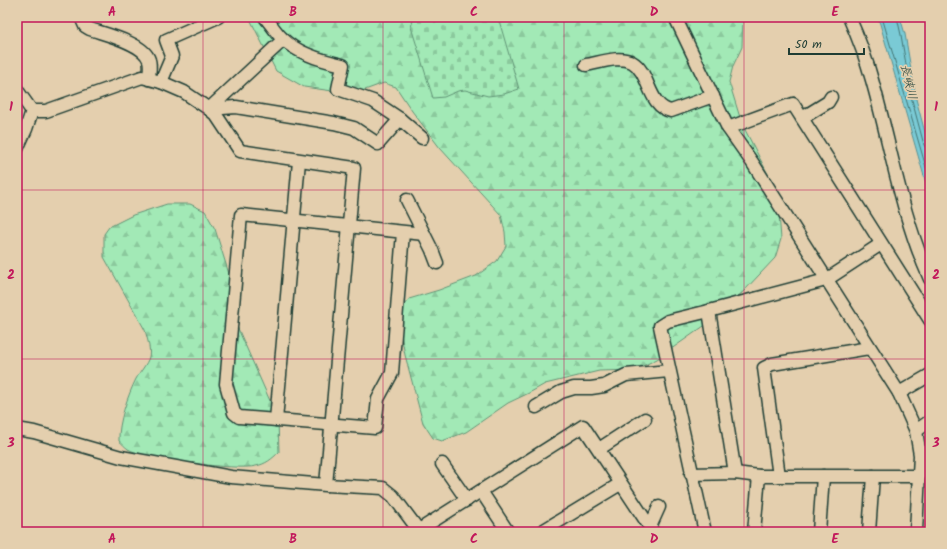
<svg xmlns="http://www.w3.org/2000/svg" width="947" height="549" font-family="Kalam,'Klee One',sans-serif">
  <style>
    .forest { fill: url(#forest-firs); stroke: #609375 }
    .cemetery { fill: url(#cemetery-stones); stroke: #609375 }
    .water { fill: #7acad5; stroke: #569295 }
    .lines { fill: none; stroke-linecap: round; stroke-linejoin: round }
    .shore { stroke: #437574; stroke-width: 1 }
    .minor-casing { stroke: #1f3d34; stroke-width: 15 }
    .minor { stroke: #e4cfae; stroke-width: 12 }
    .grid { fill: none; stroke: #c2185b; stroke-width: 1; stroke-opacity: 0.55 }
    .labels { text-anchor: middle; stroke-width: 3.5; stroke-linejoin: round; paint-order: stroke }
    .water-label { font-size: 12px; font-style: italic; fill: #24443c; stroke: #e4cfae }
    .neatline { fill: none; stroke: #c2185b; stroke-width: 1.5 }
    .grid-label { font-size: 13px; text-anchor: middle; font-weight: bold; fill: #c2185b }
  </style>
  <defs>
    <pattern id="forest-firs" width="22" height="20" patternUnits="userSpaceOnUse"><rect width="22" height="20" fill="#a2e9b6"/><path d="M5 1l3.5 6h-7zM16 11l3.5 6h-7z" fill="#8bc99d"/></pattern>
    <pattern id="cemetery-stones" width="16" height="16" patternUnits="userSpaceOnUse"><rect width="16" height="16" fill="#a2e9b6"/><path d="M2 7V4a2 2 0 0 1 4 0v3zM10 15v-3a2 2 0 0 1 4 0v3z" fill="#8bc99d"/></pattern>
  </defs>
  <rect width="100%" height="100%" fill="#e4cfae"/>
  <filter id="ink" filterUnits="userSpaceOnUse"><feTurbulence type="fractalNoise" baseFrequency=".025" numOctaves="2"/><feDisplacementMap in="SourceGraphic" scale="8" xChannelSelector="R" yChannelSelector="G"/><feConvolveMatrix kernelMatrix="1 2 1 2 8 2 1 2 1" color-interpolation-filters="sRGB"/></filter>
  <g filter="url(#ink)">
    <!-- forest -->
    <g class="forest">
      <path d="M249,17H743L742,47L733,66L729,82L742,124L770,178L779,214L781,239L775,258L744,291L704,326L657,359L635,370L599,371L545,384L529,393L508,403L466,432L442,441L433,438L423,423L405,355L399,324L403,306L409,299L439,290L476,276L497,261L506,246L505,232L501,215L440,148L412,111L396,87L384,83L354,94L304,87L276,71Z"/>
      <path d="M167,204H190L205,211L215,229L229,274L228,299L232,315L278,419L279,452C272,459 266,464 256,466C237,471 144,459 128,449C125,447 122,443 119,441C118,423 128,395 136,379C140,372 147,364 149,357C151,349 147,338 145,330L104,257V234L109,227L133,215Z"/>
    </g>
    <!-- cemetery -->
    <path class="cemetery" d="M414,17H498L519,89L504,94L488,96L465,90L458,91L444,97L433,98L411,27Z"/>
    <!-- water -->
    <path class="water" d="M878,17H900L905,34L916,99L930,151V197Z"/>
    <g class="lines">
      <!-- shore -->
      <g class="shore">
        <path d="M882,17L930,181"/>
        <path d="M897,17L901,35L912,100L924,145L926,148H930"/>
      </g>
      <defs>
        <g id="minor">
          <path d="M81,17L85,26L90,29C104,34 144,43 149,60C151,66 149,73 149,79"/>
          <path d="M265,17C271,24 276,33 283,39C297,53 324,61 343,65L338,89L373,101L400,119L422,138"/>
          <path d="M675,17L728,128L752,162L899,393L916,431L920,455L916,532"/>
          <path d="M849,17C858,37 866,58 872,80C891,146 901,215 930,279"/>
          <path d="M586,65C599,63 619,55 632,62C650,72 648,107 671,111L713,96"/>
          <path d="M161,82L172,56L166,40L218,17"/>
          <path d="M17,90L32,111L26,129L17,149"/>
          <path d="M209,109L236,107L334,123L354,128L378,144L400,119"/>
          <path d="M209,109L283,40"/>
          <path d="M32,111H46L142,77L161,82L184,92L209,109L216,115L240,151L354,168L326,485"/>
          <path d="M802,118L828,102L831,97"/>
          <path d="M728,128L793,104L930,320"/>
          <path d="M407,200L432,250L437,263"/>
          <path d="M403,232L392,373L378,399L375,428L239,417L234,413L226,384L241,215L424,234"/>
          <path d="M709,311L735,473"/>
          <path d="M899,393L930,375"/>
          <path d="M536,407L561,392L574,388H591L604,386L626,375L669,371"/>
          <path d="M276,420L299,161"/>
          <path d="M17,429L34,432L121,457L231,477L326,485L383,488L393,496L420,532"/>
          <path d="M916,431L930,421"/>
          <path d="M599,449L645,419"/>
          <path d="M442,464L467,500"/>
          <path d="M691,474L735,473L759,476H919"/>
          <path d="M779,476L764,368L772,364L869,348"/>
          <path d="M481,491L508,532"/>
          <path d="M650,527L659,507"/>
          <path d="M419,530L583,426L650,527L651,532"/>
          <path d="M541,532L620,484"/>
          <path d="M705,532L660,326L668,321L709,311L826,280L881,244"/>
          <path d="M754,532L759,476"/>
          <path d="M819,532L823,476"/>
          <path d="M869,532L873,476"/>
        </g>
      </defs>
      <!-- minor casing -->
      <use href="#minor" class="minor-casing"/>
      <!-- minor -->
      <use href="#minor" class="minor"/>
    </g>
  </g>
  <!-- grid -->
  <path class="grid" d="M203,17V532M383,17V532M564,17V532M744,17V532M17,190H930M17,359H930"/>
  <g class="labels">
    <!-- water labels -->
    <g class="water-label">
      <text transform="translate(909 82) rotate(77)" y="4">長峡川</text>
    </g>
  </g>
  <!-- margin -->
  <rect width="947" height="549" fill="none" stroke="#e4cfae" stroke-width="44"/>
  <!-- scale -->
  <path d="M789 48v6h75v-6" fill="none" stroke="#1f3d34" stroke-width="2"/>
  <text x="795" y="48" font-size="12" fill="#1f3d34" stroke="#e4cfae" stroke-width="3" paint-order="stroke">50 m</text>
  <rect x="22" y="22" width="903" height="505" class="neatline"/>
  <g class="grid-label">
    <text x="112" y="16">A</text>
    <text x="293" y="16">B</text>
    <text x="474" y="16">C</text>
    <text x="654" y="16">D</text>
    <text x="835" y="16">E</text>
    <text x="11" y="111">1</text>
    <text x="936" y="111">1</text>
    <text x="11" y="279">2</text>
    <text x="936" y="279">2</text>
    <text x="11" y="447">3</text>
    <text x="936" y="447">3</text>
    <text x="112" y="543">A</text>
    <text x="293" y="543">B</text>
    <text x="474" y="543">C</text>
    <text x="654" y="543">D</text>
    <text x="835" y="543">E</text>
  </g>
</svg>
